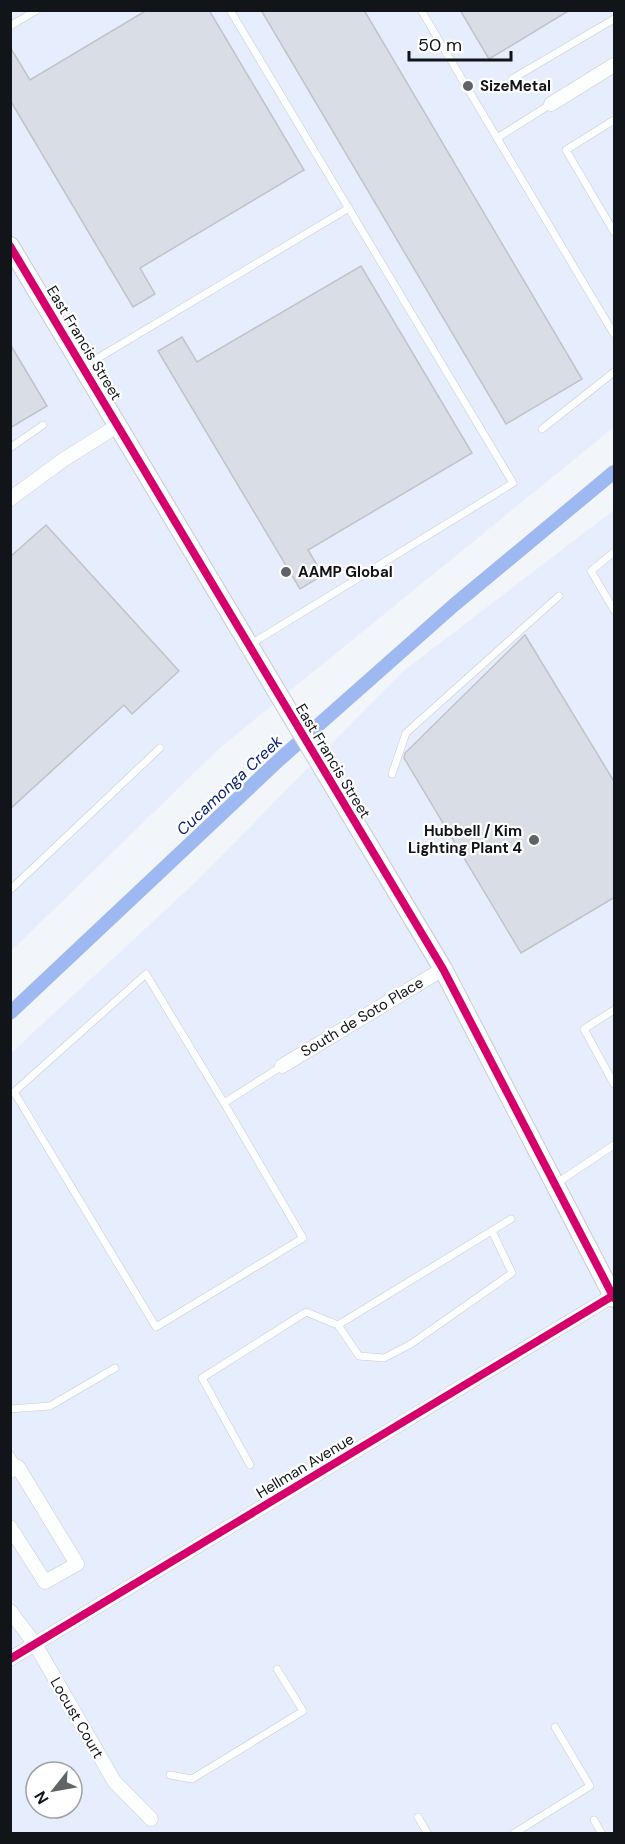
<svg xmlns="http://www.w3.org/2000/svg" width="625" height="1844" font-family="'DM Sans',sans-serif">
  <style>
    .built { fill: #e6edfc; fill-rule: evenodd }
    .lines { fill: none; stroke-linecap: round; stroke-linejoin: round }
    .canal { stroke: #9eb8f1; stroke-width: 14 }
    .building { fill: #d9dee6; stroke: #c0c3c8; stroke-width: 1.5 }
    .lane-casing { stroke: #c8cbd0; stroke-width: 8 }
    .street-casing { stroke: #c8cbd0; stroke-width: 15 }
    .secondary-casing { stroke: #c8cbd0; stroke-width: 20 }
    .lane { stroke: #fdfefe; stroke-width: 7 }
    .street { stroke: #fdfefe; stroke-width: 14 }
    .secondary { stroke: #fdfefe; stroke-width: 18 }
    .cycleway-casing { stroke: #fff; stroke-width: 11 }
    .cycleway { stroke: #d6006c; stroke-width: 8 }
    .poi-dot { fill: #606368; stroke: #fff; stroke-width: 2 }
    .labels { text-anchor: middle; stroke-width: 4.5; stroke-linejoin: round; paint-order: stroke }
    .poi-label { font-size: 15px; font-weight: bold; fill: #111419; stroke: #fff; text-anchor: start }
    .street-label { font-size: 15px; fill: #111419; stroke: #fff }
    .water-label { font-size: 16px; font-style: italic; fill: #06207a; stroke: #fff }
  </style>
  <rect width="100%" height="100%" fill="#f2f5fa"/>
  <!-- built -->
  <g class="built">
    <path d="M11,11H614V427L222,746L11,951Z"/>
    <path d="M614,510V1833L11,1834V1053L200,878L401,673ZM36,1772H72V1808H36Z"/>
  </g>
  <g class="lines">
    <!-- canal -->
    <path class="canal" d="M10,1013L280,759L454,605L614,472"/>
  </g>
  <!-- building -->
  <g class="building">
    <path d="M147,10H209L304,170L140,268L155,294L133,307L10,100V47L30,80Z"/>
    <path d="M261,10H364L582,379L506,424Z"/>
    <path d="M460,10H570L489,59Z"/>
    <path d="M361,266L472,453L308,550L323,575L300,589L158,351L182,337L197,362Z"/>
    <path d="M10,344L47,406L10,428Z"/>
    <path d="M46,525L179,671L132,714L124,705L10,809V557Z"/>
    <path d="M525,635L615,783V897L521,953L404,758L405,753Z"/>
  </g>
  <g class="lines">
    <defs>
      <g id="lane">
        <path d="M230,10L513,483L251,644"/>
        <path d="M421,10L497,138"/>
        <path d="M10,26L37,10"/>
        <path d="M512,79L614,19"/>
        <path d="M551,104L497,138L614,334"/>
        <path d="M614,120L566,150L614,232"/>
        <path d="M83,367L349,208"/>
        <path d="M542,429L614,372"/>
        <path d="M10,448L43,425"/>
        <path d="M614,552L591,571L614,610"/>
        <path d="M392,774L406,733L559,596"/>
        <path d="M10,890L160,748"/>
        <path d="M614,1010L584,1029L614,1084"/>
        <path d="M224,1103L303,1238L156,1327L14,1092L146,974L224,1103L282,1066"/>
        <path d="M557,1183L614,1145"/>
        <path d="M338,1325L511,1219"/>
        <path d="M10,1409L50,1406L115,1368"/>
        <path d="M10,1454L18,1467"/>
        <path d="M250,1465L202,1378L306,1312L338,1325L359,1356L384,1358L411,1344L512,1273L492,1231"/>
        <path d="M170,1775L192,1779L303,1711L277,1669"/>
        <path d="M418,1817L428,1834"/>
        <path d="M594,1820L602,1834"/>
        <path d="M513,1834L590,1786L555,1727"/>
      </g>
      <g id="street">
        <path d="M551,104L614,65"/>
        <path d="M10,499L63,460L117,426"/>
        <path d="M282,1066L443,969"/>
        <path d="M10,1471L18,1467L77,1564L45,1582L10,1527"/>
        <path d="M10,1611L35,1644L114,1781L151,1819"/>
        <path d="M10,1659L614,1295"/>
      </g>
      <path id="secondary" d="M10,246L443,969L614,1298"/>
    </defs>
    <!-- lane casing -->
    <use href="#lane" class="lane-casing"/>
    <!-- street casing -->
    <use href="#street" class="street-casing"/>
    <!-- secondary casing -->
    <use href="#secondary" class="secondary-casing"/>
    <!-- lane -->
    <use href="#lane" class="lane"/>
    <!-- street -->
    <use href="#street" class="street"/>
    <!-- secondary -->
    <use href="#secondary" class="secondary"/>
    <defs>
      <g id="cycleway">
        <path d="M10,246L443,969L614,1298"/>
        <path d="M10,1659L614,1295"/>
      </g>
    </defs>
    <!-- cycleway casing -->
    <use href="#cycleway" class="cycleway-casing"/>
    <!-- cycleway -->
    <use href="#cycleway" class="cycleway"/>
  </g>
  <!-- markers -->
  <g class="poi-dot">
    <circle cx="468" cy="86" r="6"/>
    <circle cx="286" cy="572" r="6"/>
    <circle cx="534" cy="840" r="6"/>
  </g>
  <g class="labels">
    <!-- poi labels -->
    <g class="poi-label">
      <text x="480" y="91">SizeMetal</text>
      <text x="298" y="577">AAMP Global</text>
      <text x="522" y="836" text-anchor="end">Hubbell / Kim<tspan x="522" dy="17">Lighting Plant 4</tspan></text>
    </g>
    <!-- street labels -->
    <g class="street-label">
      <text transform="translate(84 343) rotate(59)" y="5">East Francis Street</text>
      <text transform="translate(333 761) rotate(59)" y="5">East Francis Street</text>
      <text transform="translate(362 1017) rotate(-31)" y="5">South de Soto Place</text>
      <text transform="translate(305 1466) rotate(-31)" y="5">Hellman Avenue</text>
      <text transform="translate(77 1718) rotate(60)" y="5">Locust Court</text>
    </g>
    <!-- water labels -->
    <g class="water-label">
      <text transform="translate(229 785) rotate(-43)" y="6">Cucamonga Creek</text>
    </g>
  </g>
  <!-- border -->
  <rect width="625" height="1844" fill="none" stroke="#111419" stroke-width="24"/>
  <!-- north arrow -->
  <g transform="translate(54 1790) rotate(239)"><circle r="28" fill="#ffffff" stroke="#a0a1a3" stroke-width="1.5"/>
  <path d="M0-4.5L10 22L0 15L-10 22Z" fill="#606368"/>
  <text y="-9" font-size="16" font-weight="bold" text-anchor="middle" fill="#111419">N</text>
  </g>
  <!-- scale -->
  <path d="M409 51v9h102v-9" fill="none" stroke="#111419" stroke-width="3"/>
  <text x="418" y="51" font-size="18" fill="#111419" stroke="#ffffff" stroke-width="4.5" paint-order="stroke">50 m</text>
</svg>
